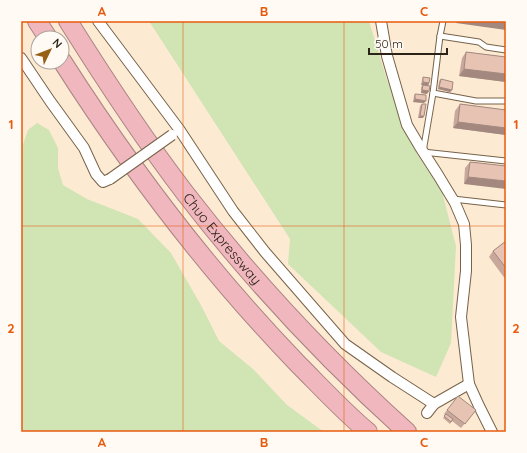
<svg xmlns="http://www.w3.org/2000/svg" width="527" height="453" font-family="Quicksand,sans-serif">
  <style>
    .green { fill: #d1e4b4 }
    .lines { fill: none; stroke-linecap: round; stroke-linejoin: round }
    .lane-casing { stroke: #776349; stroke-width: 7 }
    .street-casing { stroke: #776349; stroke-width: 12 }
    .highway-casing { stroke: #ab8484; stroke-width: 20 }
    .lane { stroke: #fff; stroke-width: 5 }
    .street { stroke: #fff; stroke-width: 10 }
    .highway { stroke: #f0b8be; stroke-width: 18 }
    .street-bridge-casing { stroke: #776349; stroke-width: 12; stroke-linecap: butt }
    .street-bridge { stroke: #fff; stroke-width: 10 }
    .wall { fill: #c7a89b }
    .shaded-wall { fill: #a2887e }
    .building { fill: #e7c3b4; stroke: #a2887e }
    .grid { fill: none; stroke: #e8590c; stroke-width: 1; stroke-opacity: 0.55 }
    .labels { text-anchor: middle; stroke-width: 3.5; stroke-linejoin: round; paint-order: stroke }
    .street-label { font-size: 14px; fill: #2b2318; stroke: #fffaf4 }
    .neatline { fill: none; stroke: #e8590c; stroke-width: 1.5 }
    .grid-label { font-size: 13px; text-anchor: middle; font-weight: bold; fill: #e8590c }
  </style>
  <rect width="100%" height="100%" fill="#fdead3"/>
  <!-- green -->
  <g class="green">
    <path d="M149,21H369L387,80L417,154L442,192L456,246L451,343L436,377L381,352L288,264L290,239Z"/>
    <path d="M37,123L49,130L58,148V168L63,185L87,199L138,219L171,253L202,307L219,341L253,369L287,405L324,432H21V150L28,130Z"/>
  </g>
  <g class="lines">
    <defs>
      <g id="lane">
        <path d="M443,21L440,36L433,93L423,152L506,161"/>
        <path d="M440,36L479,42L486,47L506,50"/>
        <path d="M433,93L476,101H506"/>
        <path d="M453,199L506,205"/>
      </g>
      <g id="street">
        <path d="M98,21L179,129L233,211L265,252L345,344L392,377L434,404"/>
        <path d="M381,21L387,56L407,125L420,147L438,175L455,203L464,224L466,245V271L461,317L469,384L479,406L492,432"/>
        <path d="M21,58L50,101L84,148L96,174L103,182L110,179"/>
        <path d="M427,413L434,404L469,384"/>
      </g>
      <g id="highway">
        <path d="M37,21L48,38"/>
        <path id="s1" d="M68,21C105,80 143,138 185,193C252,280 326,359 407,432"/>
        <path d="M62,61C131,169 209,272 298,364C321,387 343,411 368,432"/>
      </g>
    </defs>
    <!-- lane casing -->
    <use href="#lane" class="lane-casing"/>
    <!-- street casing -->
    <use href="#street" class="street-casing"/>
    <!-- highway casing -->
    <use href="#highway" class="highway-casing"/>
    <!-- lane -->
    <use href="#lane" class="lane"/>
    <!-- street -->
    <use href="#street" class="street"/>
    <!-- highway -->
    <use href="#highway" class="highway"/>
    <defs>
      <path id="street-bridge" d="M110,179L172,135"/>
    </defs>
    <!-- street-bridge casing -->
    <use href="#street-bridge" class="street-bridge-casing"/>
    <!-- street-bridge -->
    <use href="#street-bridge" class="street-bridge"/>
  </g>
  <!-- wall -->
  <g class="wall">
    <path d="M466,52L506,57V82L459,76L462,58Z"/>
    <path d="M423,77L429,83L428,86L427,94L421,93V87L423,85H421L422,80Z"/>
    <path d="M441,79L452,90L450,92L438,89L439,81Z"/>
    <path d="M415,94L424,103L413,102L414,96Z"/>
    <path d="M422,104L423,118H418L420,106Z"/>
    <path d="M460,104L506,110V135L453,128L455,111Z"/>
    <path d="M470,162L506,166L464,184L465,168Z"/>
    <path d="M506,241V280L489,257L493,251Z"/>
    <path d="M447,410H476L461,428L452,421L450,424L443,418L445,415L444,414Z"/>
  </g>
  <!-- shaded-wall -->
  <g class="shaded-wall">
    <path d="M457,21H496L506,22V30L456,23Z"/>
    <path d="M464,69L506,74V82L459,76Z"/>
    <path d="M423,82L429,83L428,86L421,85Z"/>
    <path d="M439,87L452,90L450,92L438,89Z"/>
    <path d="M422,90L429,91L427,94L421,93Z"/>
    <path d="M415,99L426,101L424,103L413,102Z"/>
    <path d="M420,116H424L423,118H418Z"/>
    <path d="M458,122L506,128V135L453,128Z"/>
    <path d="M468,177L506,181V189L464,184Z"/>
  </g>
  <!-- building -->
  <g class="building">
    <path d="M496,21H506V22Z"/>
    <path d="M466,52L506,57V74L464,69Z"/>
    <path d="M423,77L430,78L429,83L423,82Z"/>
    <path d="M441,79L453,82L452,90L439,87Z"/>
    <path d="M423,85L430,86L429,91L422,90Z"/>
    <path d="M415,94L426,95V101L415,99Z"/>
    <path d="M422,104H426L424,116H420Z"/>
    <path d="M460,104L506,110V128L458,122Z"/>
    <path d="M470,162L506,166V181L468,177Z"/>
    <path d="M506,241V268L493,251Z"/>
    <path d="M458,396L476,410L465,424L447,410Z"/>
    <path d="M446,414L453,419L451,422L444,416Z"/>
  </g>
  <!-- grid -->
  <path class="grid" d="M183,21V432M344,21V432M21,226H506"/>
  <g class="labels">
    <!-- street labels -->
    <g class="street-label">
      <text dy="5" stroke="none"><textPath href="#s1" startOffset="267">Chuo Expressway</textPath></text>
    </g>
  </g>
  <!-- border -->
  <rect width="527" height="453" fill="none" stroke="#fffaf4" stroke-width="44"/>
  <!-- north arrow -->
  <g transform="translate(50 50) rotate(47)"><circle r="19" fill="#fffaf4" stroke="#aaa49c"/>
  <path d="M0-3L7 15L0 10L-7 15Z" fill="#966117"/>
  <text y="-6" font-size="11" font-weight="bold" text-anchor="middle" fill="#2b2318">N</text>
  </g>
  <!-- scale -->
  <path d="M369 48v6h78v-6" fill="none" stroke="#2b2318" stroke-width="2"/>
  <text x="375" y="48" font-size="12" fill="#2b2318" stroke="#fffaf4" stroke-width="3" paint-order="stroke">50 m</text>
  <rect x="22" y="22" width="483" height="409" class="neatline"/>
  <g class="grid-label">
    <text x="102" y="16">A</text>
    <text x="264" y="16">B</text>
    <text x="424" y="16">C</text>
    <text x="11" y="129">1</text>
    <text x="516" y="129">1</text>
    <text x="11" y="333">2</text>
    <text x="516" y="333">2</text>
    <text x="102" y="447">A</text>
    <text x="264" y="447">B</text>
    <text x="424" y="447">C</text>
  </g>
</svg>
